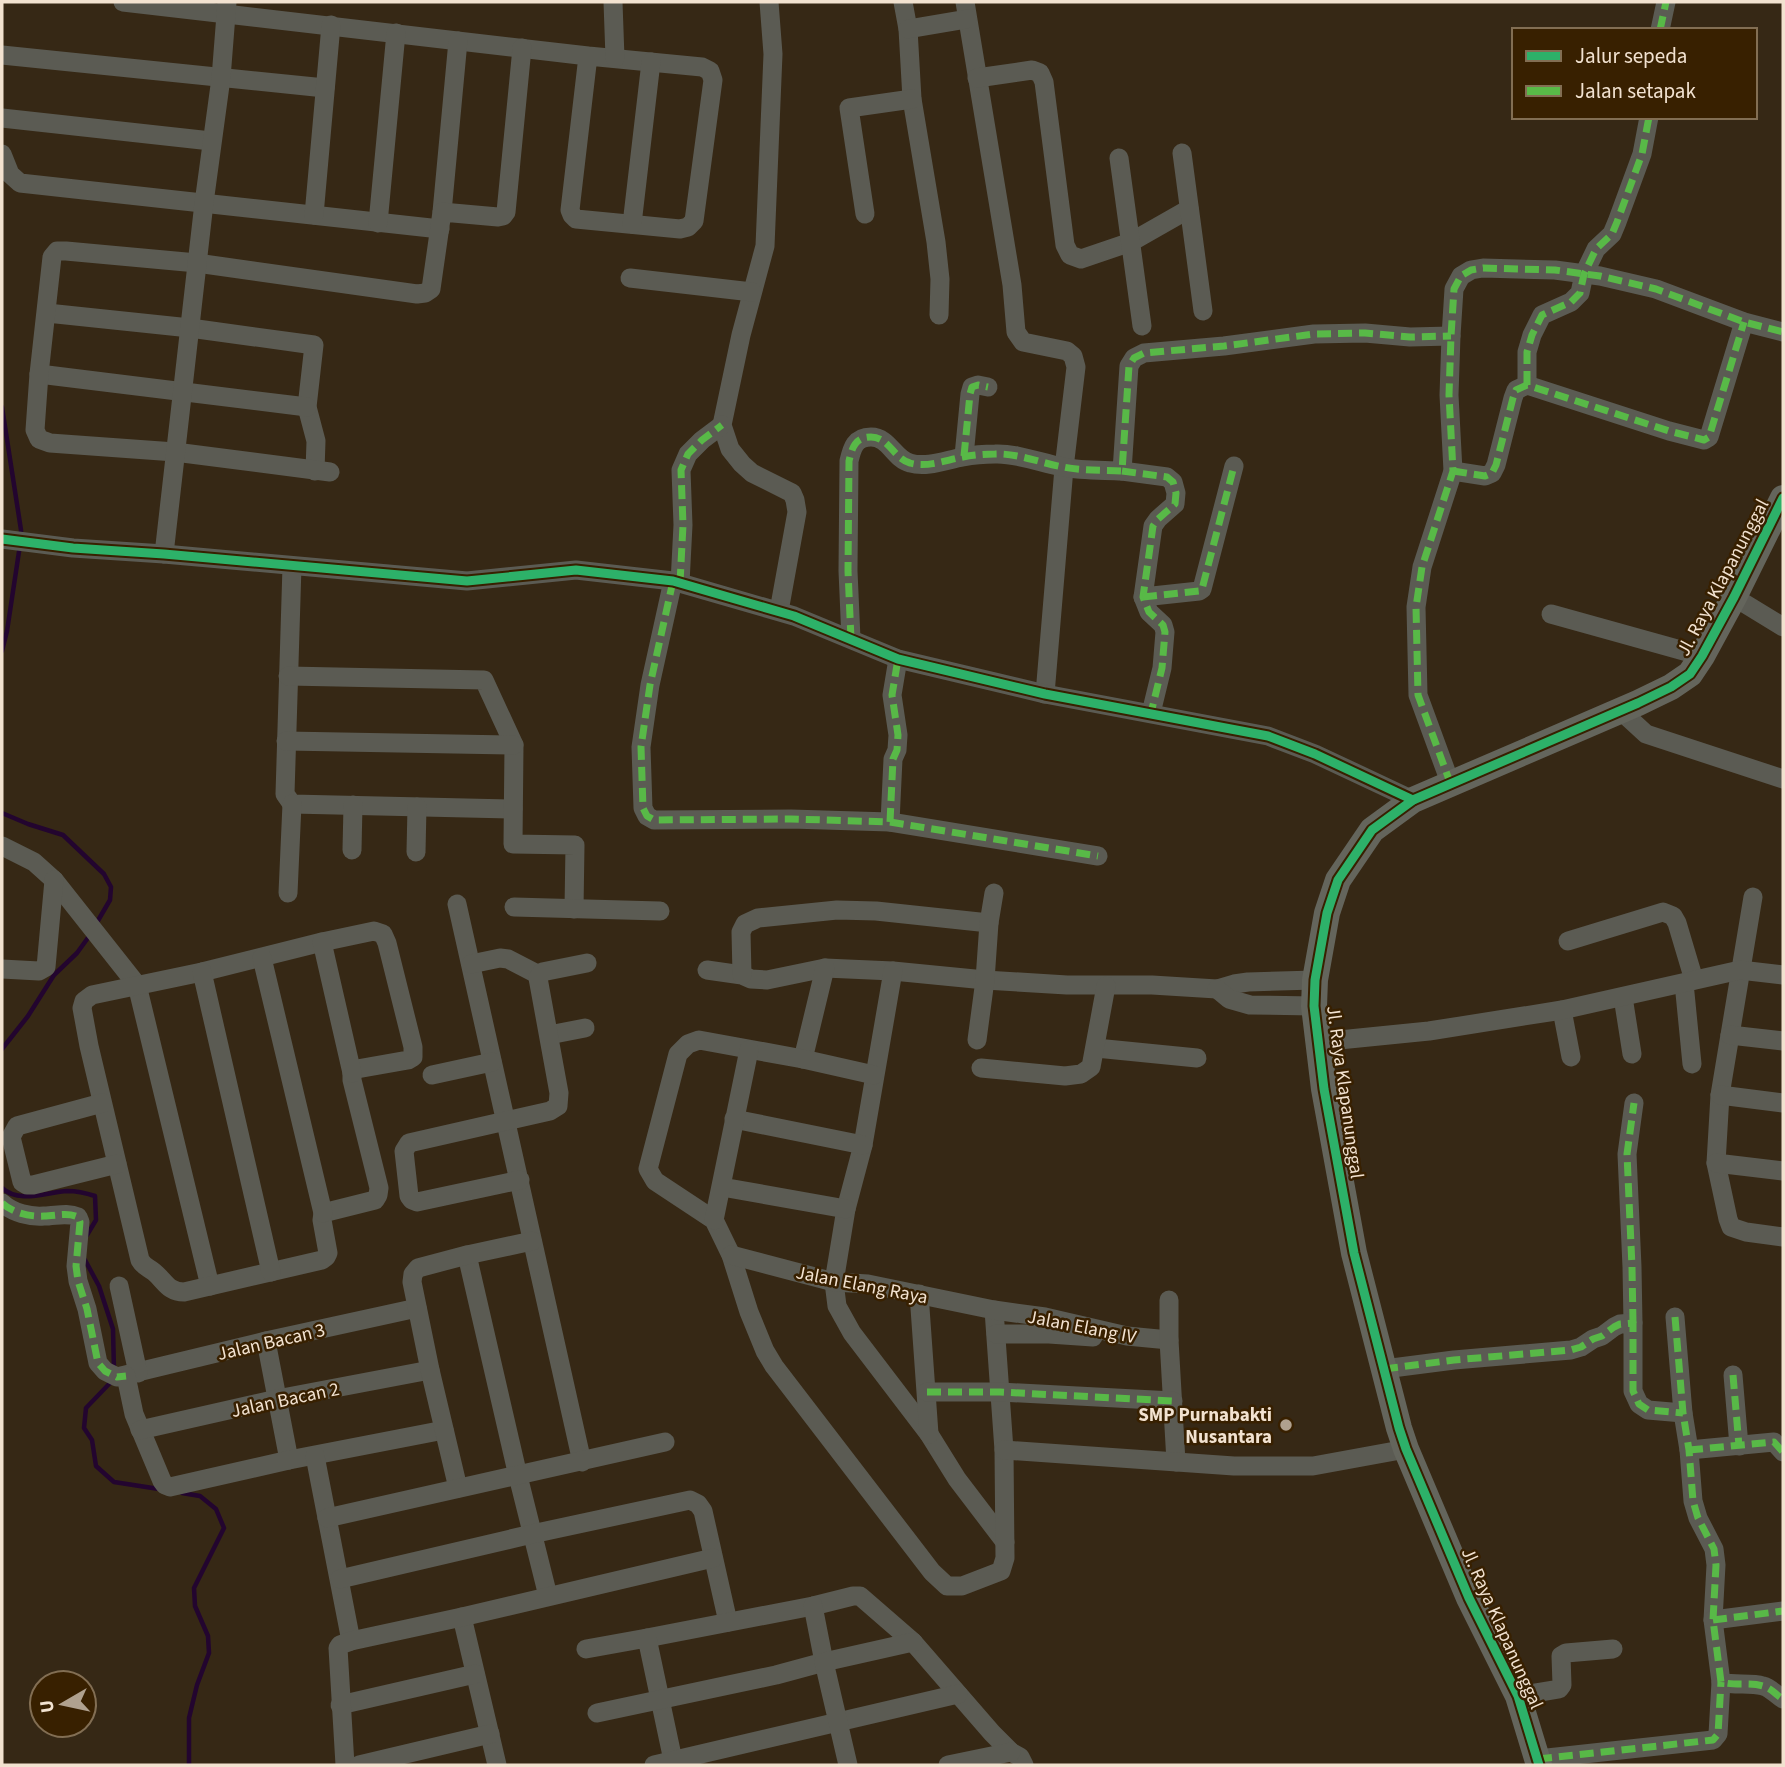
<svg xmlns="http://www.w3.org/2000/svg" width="1785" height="1767" font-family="'Source Sans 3',sans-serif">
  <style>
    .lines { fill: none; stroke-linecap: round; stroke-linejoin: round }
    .stream { stroke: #23052f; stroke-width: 4.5 }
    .street { stroke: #5b5b53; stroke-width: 19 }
    .secondary { stroke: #64655c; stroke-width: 26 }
    .quiet { stroke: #58b947; stroke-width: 7; stroke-dasharray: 14 7; stroke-linecap: butt }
    .cycleway-casing { stroke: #382000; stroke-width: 13 }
    .cycleway { stroke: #2db169; stroke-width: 9 }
    .poi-dot { fill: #b0a18f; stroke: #382000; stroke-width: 2.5 }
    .labels { text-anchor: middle; stroke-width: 5; stroke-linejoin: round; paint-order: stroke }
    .street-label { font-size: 19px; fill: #f2e2d0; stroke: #382000 }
    .poi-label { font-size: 19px; font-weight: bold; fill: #f2e2d0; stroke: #382000; text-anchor: end }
  </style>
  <rect width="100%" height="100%" fill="#362815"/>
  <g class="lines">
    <!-- stream -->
    <g class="stream">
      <path d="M2,407L21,530V536"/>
      <path d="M2,651L7,631L20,545"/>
      <path d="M2,813L28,824L63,835L104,874L111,887L110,900L96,924"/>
      <path d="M2,1049L28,1016L54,975L77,953L90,935"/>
      <path d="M2,1188C19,1204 47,1192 67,1191C77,1191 86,1193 95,1196L96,1220L87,1235"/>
      <path d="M85,1260L99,1286L113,1329L114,1371"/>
      <path d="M112,1379L110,1383L86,1408L84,1428L92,1440L96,1466L114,1482L159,1489"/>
      <path d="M182,1493L200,1496L216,1509L224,1528L194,1588L195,1606L208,1636L209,1653L197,1685L189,1718V1765"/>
    </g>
    <!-- street -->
    <g class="street">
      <path d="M123,2L588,56L702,67L710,71L713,80L694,221L688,227L680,229L576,219L572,215L570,210L588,56"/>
      <path d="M613,2L615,58"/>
      <path d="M769,2L773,54L765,246L741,335L722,425L730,449L742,464L752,473L792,493L795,500L797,512L779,611"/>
      <path d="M903,2L908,29L912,99L936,242L940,279L939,315"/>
      <path d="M965,2L1012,285L1016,332L1023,342L1067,351L1073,356L1076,367L1064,468L1045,694"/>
      <path d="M908,29L967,19"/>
      <path d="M1660,30L1666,2"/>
      <path d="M2,55L325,88"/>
      <path d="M977,78L1032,70L1040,73L1044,82L1065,245L1070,255L1081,259L1131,242L1189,209"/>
      <path d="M2,118L211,141"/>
      <path d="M1182,153L1203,311"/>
      <path d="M2,154L10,174L20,183L440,229"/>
      <path d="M1119,158L1142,326"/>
      <path d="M442,212L458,41"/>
      <path d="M865,214L849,108L912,99"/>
      <path d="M314,215L331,25"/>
      <path d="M378,223L396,33"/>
      <path d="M632,224L651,62"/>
      <path d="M630,278L752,292"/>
      <path d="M47,313L190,328L314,345L307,407L316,441L315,471"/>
      <path d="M39,374L307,407"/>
      <path d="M1527,385V352L1532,335L1542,315L1571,302L1580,293L1584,274L1596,249L1612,234L1617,222L1642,154L1649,117"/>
      <path d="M964,456L970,394L972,387L978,385L988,387"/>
      <path d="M1122,471L1167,477L1173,482L1176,493L1175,504L1158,519L1153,526L1143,597L1149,612L1163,625L1165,632L1162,668L1151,713"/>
      <path d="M1453,471L1485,476L1492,473L1496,465L1513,398L1516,390L1527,385L1669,431L1704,440L1709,437L1744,322"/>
      <path d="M330,472L175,452L50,443L39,439L35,430L39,374L52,257L57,251H66L197,263L417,294L425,293L431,289L442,212L498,217L503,216L506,212L522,48"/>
      <path d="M2,539L73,548L164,554L467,581L576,570L673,581L794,616L898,659L1045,694L1268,736L1315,754L1413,800"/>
      <path d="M164,554L204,203L221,78L227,2"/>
      <path d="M292,566L285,794L292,804L513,809"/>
      <path d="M673,581L650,685L641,747L643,808L647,816L654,820L791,819L890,822L1098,856"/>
      <path d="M680,583L683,525L681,470L688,454L702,440L722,425"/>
      <path d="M1143,597L1199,591L1202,589L1234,466"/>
      <path d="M1734,597L1783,627"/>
      <path d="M1551,614L1702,656"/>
      <path d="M851,639L848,571L849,461C852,448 855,437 871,437C889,437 894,459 910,463C927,468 946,460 963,457C973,455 984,454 995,454C1017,453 1041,463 1063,467C1082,471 1102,470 1122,471L1129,366L1134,358L1144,353L1224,346L1314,334L1365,333L1410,337L1451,336"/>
      <path d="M288,676L484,680L514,745L513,844L575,845L574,909"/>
      <path d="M1621,711L1646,734L1783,779"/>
      <path d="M286,741L514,745"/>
      <path d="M1451,785L1418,695L1416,607L1422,567L1453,471L1449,395L1451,336L1454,289L1461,276L1471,270L1483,268L1555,270L1600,276L1656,289L1744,322L1783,332"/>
      <path d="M890,822L893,759L897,750L898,735L892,695L898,659"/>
      <path d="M2,846L34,862L54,880L137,985L210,1286"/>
      <path d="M352,850L353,805"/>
      <path d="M416,852L417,807"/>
      <path d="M288,893L292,804"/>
      <path d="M1753,897L1720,1095L1716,1163L1728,1219L1731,1227L1746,1232L1783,1237"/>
      <path d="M457,904L582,1462"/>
      <path d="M514,907L660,911"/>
      <path d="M374,931L383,934L387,943L413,1047V1057L408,1060L357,1069L352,1073V1080L379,1188L378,1195L375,1200L323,1213L322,1220L328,1253L326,1257L322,1260L184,1292C168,1292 165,1281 154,1272C148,1267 144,1267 140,1260L89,1046L82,1008L84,1001L92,995L202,972L322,942Z"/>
      <path d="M1568,941L1663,912L1673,916L1677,923L1694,980"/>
      <path d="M322,942L352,1073"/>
      <path d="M262,958L323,1213"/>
      <path d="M471,964L500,958L508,959L539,975"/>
      <path d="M2,969L39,971L46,967L54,880"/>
      <path d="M707,970L742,975L751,979L767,980L825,968L893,971L985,980L1067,985H1152L1217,989L1234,984L1248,982L1315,980"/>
      <path d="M893,971L863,1145L846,1209L834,1282L837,1306L852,1333L929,1434L957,1479L1005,1542"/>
      <path d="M202,972L271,1272"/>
      <path d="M742,975L741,932L745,924L758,918L837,910L876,911L989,923"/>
      <path d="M1684,983L1692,1064"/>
      <path d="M1217,989L1229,999L1250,1005L1314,1006"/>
      <path d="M1623,997L1632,1054"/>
      <path d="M1562,1010L1571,1057"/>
      <path d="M549,1035L585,1028"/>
      <path d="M1730,1035L1783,1041"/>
      <path d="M977,1040L985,980L989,923L994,893"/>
      <path d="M1319,1042L1429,1031L1562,1010L1740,970L1783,975"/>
      <path d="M1096,1048L1197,1058"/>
      <path d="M803,1059L825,968"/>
      <path d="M981,1068L1065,1076L1081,1074L1091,1067L1106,986"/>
      <path d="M432,1075L492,1062"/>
      <path d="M874,1075L803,1059L699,1040L688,1044L678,1054L648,1169L655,1181L714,1220L731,1255L749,1312L765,1351L774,1366L932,1572L947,1586H962L1001,1571L1005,1558L1004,1450L994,1310"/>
      <path d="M1720,1095L1783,1103"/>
      <path d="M102,1103L17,1126L11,1137L22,1182L27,1185H33L117,1164"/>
      <path d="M734,1119L863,1145"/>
      <path d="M1716,1163L1783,1171"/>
      <path d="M520,1180L417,1202L412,1200L409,1196L404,1151L409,1143L550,1111L558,1106L559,1093L538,978L542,972L587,963"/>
      <path d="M722,1187L846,1209"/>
      <path d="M2,1203C13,1213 30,1217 44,1216C56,1216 67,1212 78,1217L80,1222L76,1266L78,1281L87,1309L98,1363L105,1371L117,1377L266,1341L417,1308"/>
      <path d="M714,1220L749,1050"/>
      <path d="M467,1255L518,1476L548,1596"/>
      <path d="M731,1255L834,1282L868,1284L994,1310L1045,1317L1127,1336L1169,1340"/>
      <path d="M119,1286L138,1373"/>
      <path d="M919,1294L929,1434"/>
      <path d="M1169,1300V1340L1176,1462"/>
      <path d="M1675,1317L1683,1413L1689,1450L1693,1501L1698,1518L1714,1549L1716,1565L1713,1620L1721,1682C1735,1686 1750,1682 1763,1686C1771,1688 1776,1695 1783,1699"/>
      <path d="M1633,1323L1632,1267L1627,1154L1634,1103"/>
      <path d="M996,1334H1049L1093,1337"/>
      <path d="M266,1341L289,1460"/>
      <path d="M1384,1369L1454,1360L1571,1350L1581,1347L1593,1339L1602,1336L1614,1327L1620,1324L1633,1323V1391L1639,1404L1648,1410L1683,1413"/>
      <path d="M1733,1375L1739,1446"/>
      <path d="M126,1376L134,1414L162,1481L165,1485L170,1487L289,1460L444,1430"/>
      <path d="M927,1392H1000L1173,1401"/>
      <path d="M140,1430L277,1399L430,1370"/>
      <path d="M1004,1450L1234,1466H1313L1406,1449"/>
      <path d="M1689,1450L1774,1442L1783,1452"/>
      <path d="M315,1456L351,1641"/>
      <path d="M458,1488L430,1370L412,1282L413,1274L418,1268L467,1255L532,1241"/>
      <path d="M327,1518L665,1442"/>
      <path d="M340,1579L532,1534L690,1500L698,1504L703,1511L728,1622"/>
      <path d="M462,1617L497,1765"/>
      <path d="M1713,1620L1783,1611"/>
      <path d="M647,1638L813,1606L853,1596H860L913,1642L992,1733L1011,1752L1020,1757L1024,1765"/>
      <path d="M586,1649L647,1638L674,1765"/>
      <path d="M1518,1696L1559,1689L1562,1685L1561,1656L1566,1653L1613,1649"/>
      <path d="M340,1705L475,1674"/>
      <path d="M597,1713L776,1675L824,1662L813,1606"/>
      <path d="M1538,1759L1713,1740L1718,1734L1721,1682"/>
      <path d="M345,1765L338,1648L340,1645L351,1641L462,1617L713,1558"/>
      <path d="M359,1765L490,1734"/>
      <path d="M654,1765L958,1694"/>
      <path d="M848,1765L824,1662L913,1642"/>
      <path d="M948,1765L1011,1752"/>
    </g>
    <!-- secondary -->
    <path class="secondary" d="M1539,1765L1518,1696L1469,1598L1406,1449L1399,1428L1354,1253L1324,1089L1314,1006L1315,980L1327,913L1338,880L1372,830L1413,800L1638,703L1671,687L1690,674L1702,656L1734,597L1783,498"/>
    <!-- quiet -->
    <g class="quiet">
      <path d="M1660,30L1666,2"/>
      <path d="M1527,385V352L1532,335L1542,315L1571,302L1580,293L1584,274L1596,249L1612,234L1617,222L1642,154L1649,117"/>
      <path d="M964,456L970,394L972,387L978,385L988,387"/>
      <path d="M1122,471L1167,477L1173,482L1176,493L1175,504L1158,519L1153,526L1143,597L1149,612L1163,625L1165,632L1162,668L1151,713"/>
      <path d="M1453,471L1485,476L1492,473L1496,465L1513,398L1516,390L1527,385L1669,431L1704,440L1709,437L1744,322"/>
      <path d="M673,581L650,685L641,747L643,808L647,816L654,820L791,819L890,822L1098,856"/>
      <path d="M680,583L683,525L681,470L688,454L702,440L722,425"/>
      <path d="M1143,597L1199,591L1202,589L1234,466"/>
      <path d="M851,639L848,571L849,461C852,448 855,437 871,437C889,437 894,459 910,463C927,468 946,460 963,457C973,455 984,454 995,454C1017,453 1041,463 1063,467C1082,471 1102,470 1122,471L1129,366L1134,358L1144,353L1224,346L1314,334L1365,333L1410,337L1451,336"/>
      <path d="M1451,785L1418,695L1416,607L1422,567L1453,471L1449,395L1451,336L1454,289L1461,276L1471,270L1483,268L1555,270L1600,276L1656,289L1744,322L1783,332"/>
      <path d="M890,822L893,759L897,750L898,735L892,695L898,659"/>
      <path d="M2,1203C13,1213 30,1217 44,1216C56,1216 67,1212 78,1217L80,1222L76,1266L78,1281L87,1309L98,1363L105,1371L117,1377L126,1376"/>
      <path d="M1675,1317L1683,1413L1689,1450L1693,1501L1698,1518L1714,1549L1716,1565L1713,1620L1721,1682C1735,1686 1750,1682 1763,1686C1771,1688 1776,1695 1783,1699"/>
      <path d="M1633,1323L1632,1267L1627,1154L1634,1103"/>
      <path d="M1384,1369L1454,1360L1571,1350L1581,1347L1593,1339L1602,1336L1614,1327L1620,1324L1633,1323V1391L1639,1404L1648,1410L1683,1413"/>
      <path d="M1733,1375L1739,1446"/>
      <path d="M927,1392H1000L1173,1401"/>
      <path d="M1689,1450L1774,1442L1783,1452"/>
      <path d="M1713,1620L1783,1611"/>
      <path d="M1538,1759L1713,1740L1718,1734L1721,1682"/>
    </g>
    <defs>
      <g id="cycleway">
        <path d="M2,539L73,548L164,554L467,581L576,570L673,581L794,616L898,659L1045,694L1268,736L1315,754L1413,800"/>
        <path d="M1539,1765L1518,1696L1469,1598L1406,1449L1399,1428L1354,1253L1324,1089L1314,1006L1315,980L1327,913L1338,880L1372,830L1413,800L1638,703L1671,687L1690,674L1702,656L1734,597L1783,498"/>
      </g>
    </defs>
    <!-- cycleway casing -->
    <use href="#cycleway" class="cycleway-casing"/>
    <!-- cycleway -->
    <use href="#cycleway" class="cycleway"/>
  </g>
  <!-- markers -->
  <circle class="poi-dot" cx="1286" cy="1425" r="7"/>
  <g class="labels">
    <!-- street labels -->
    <g class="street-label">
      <text transform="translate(1722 577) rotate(-62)" y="7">Jl. Raya Klapanunggal</text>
      <text transform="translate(1346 1092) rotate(82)" y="7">Jl. Raya Klapanunggal</text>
      <text transform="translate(862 1284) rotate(11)" y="7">Jalan Elang Raya</text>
      <text transform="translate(1082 1326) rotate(11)" y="7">Jalan Elang IV</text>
      <text transform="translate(271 1341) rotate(-13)" y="7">Jalan Bacan 3</text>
      <text transform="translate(285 1399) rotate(-12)" y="7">Jalan Bacan 2</text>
      <text transform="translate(1503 1628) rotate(66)" y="7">Jl. Raya Klapanunggal</text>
    </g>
    <!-- poi labels -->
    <g class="poi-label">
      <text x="1272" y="1421">SMP Purnabakti<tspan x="1272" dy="22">Nusantara</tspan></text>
    </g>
  </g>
  <!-- border -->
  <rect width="1785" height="1767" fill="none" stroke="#f2e2d0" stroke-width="7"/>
  <!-- legend -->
  <rect x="1512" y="28" width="245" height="91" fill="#382000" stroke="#826e53" stroke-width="2"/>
  <rect x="1526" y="51" width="35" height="10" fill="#2db169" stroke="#826e53" stroke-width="2"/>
  <text x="1575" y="63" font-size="21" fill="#f2e2d0">Jalur sepeda</text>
  <rect x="1526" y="86" width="35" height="10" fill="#58b947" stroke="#826e53" stroke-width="2"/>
  <text x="1575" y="98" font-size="21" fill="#f2e2d0">Jalan setapak</text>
  <!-- north arrow -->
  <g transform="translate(63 1704) rotate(261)"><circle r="33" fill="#382000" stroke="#826e53" stroke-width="2"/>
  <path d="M0-5L12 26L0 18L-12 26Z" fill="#b0a18f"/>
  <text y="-10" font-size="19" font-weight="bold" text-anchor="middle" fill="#f2e2d0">U</text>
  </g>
</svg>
